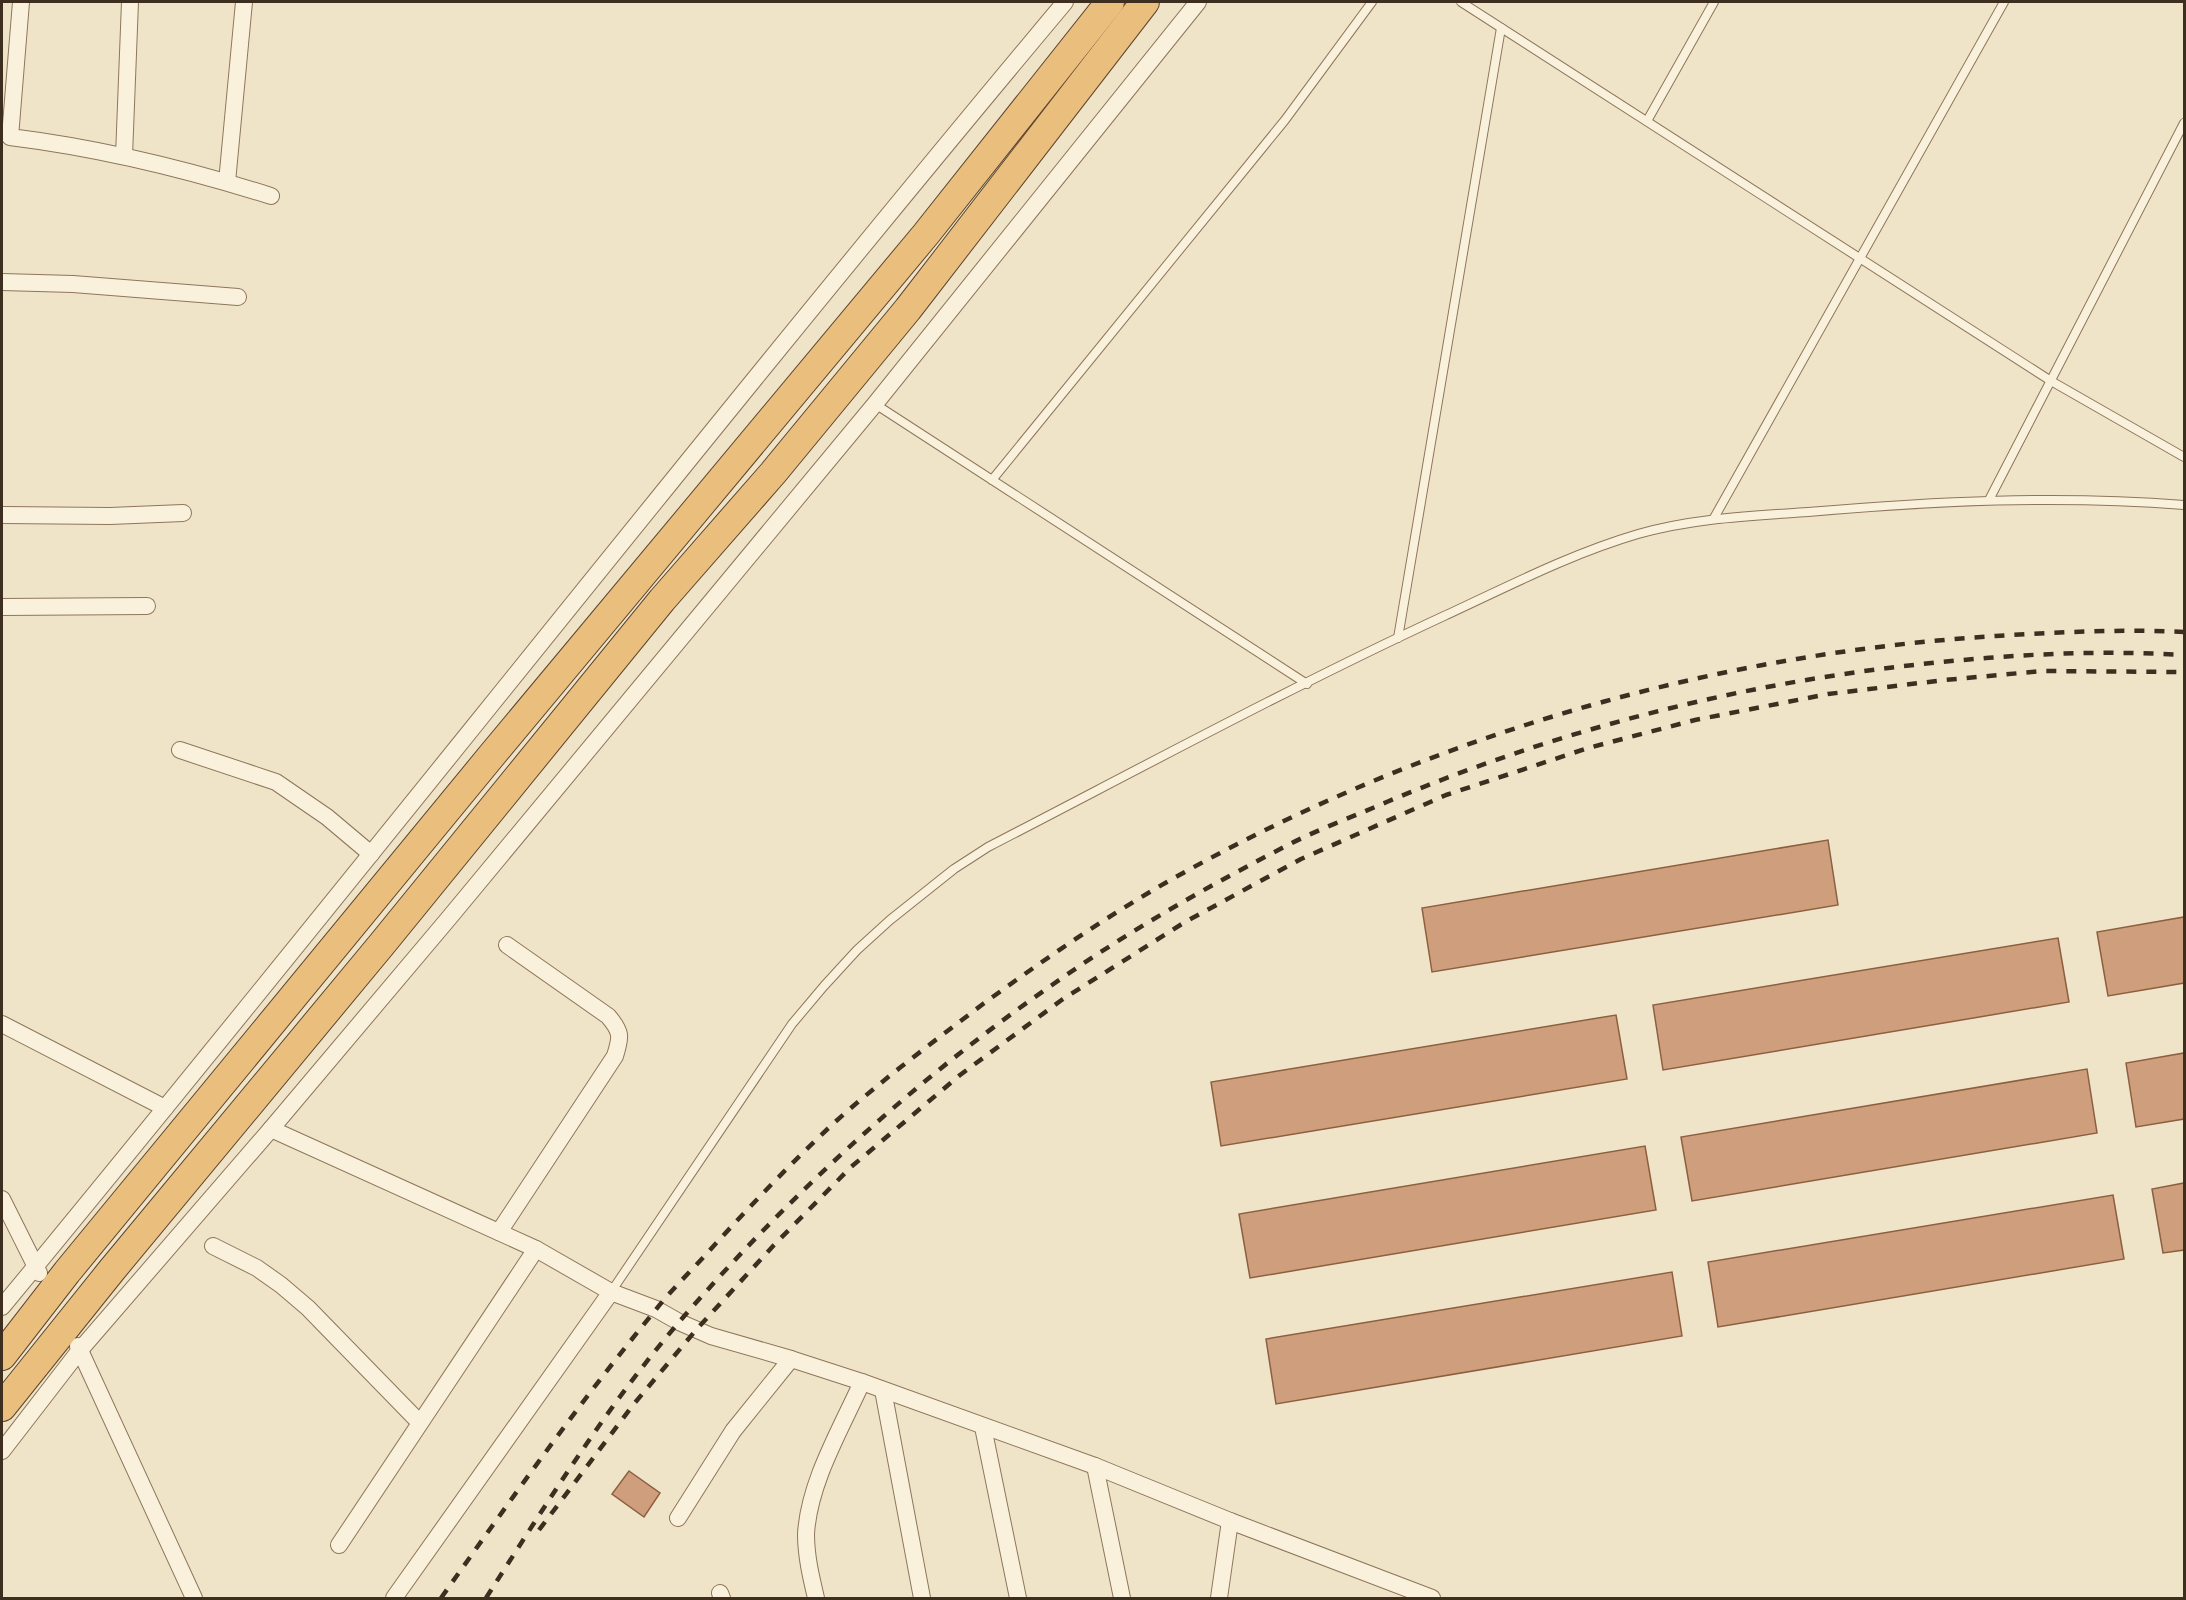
<svg xmlns="http://www.w3.org/2000/svg" width="2186" height="1600" font-family="'Libre Baskerville',serif">
  <style>
    .building { fill: #cf9f7d; stroke: #8d5f41; stroke-width: 1.5 }
    .lines { fill: none; stroke-linecap: round; stroke-linejoin: round }
    .service-casing { stroke: #8d765c; stroke-width: 10 }
    .minor-casing { stroke: #8d765c; stroke-width: 18 }
    .trunk-casing { stroke: #5b4430; stroke-width: 30 }
    .service { stroke: #faf1dc; stroke-width: 8 }
    .minor { stroke: #faf1dc; stroke-width: 16 }
    .trunk { stroke: #eabe7c; stroke-width: 28 }
    .rail { stroke: #3d2e20; stroke-width: 4.5; stroke-dasharray: 10 10; stroke-linecap: butt }
  </style>
  <rect width="100%" height="100%" fill="#f0e4c8"/>
  <!-- building -->
  <g class="building">
    <path d="M1828,840L1838,905L1432,972L1422,908Z"/>
    <path d="M2184,917V983L2108,996L2097,932Z"/>
    <path d="M2058,938L2069,1002L1663,1070L1653,1005Z"/>
    <path d="M1616,1015L1627,1079L1221,1146L1211,1082Z"/>
    <path d="M2184,1053V1119L2136,1127L2126,1063Z"/>
    <path d="M2087,1069L2097,1133L1692,1201L1681,1137Z"/>
    <path d="M1645,1146L1656,1210L1250,1278L1239,1214Z"/>
    <path d="M2184,1183V1250L2163,1253L2152,1189Z"/>
    <path d="M2113,1195L2124,1259L1718,1327L1708,1262Z"/>
    <path d="M1672,1272L1682,1336L1276,1404L1266,1339Z"/>
    <path d="M629,1471L660,1493L644,1517L612,1494Z"/>
  </g>
  <g class="lines">
    <defs>
      <g id="service">
        <path d="M1461,2L2051,381L2184,457"/>
        <path d="M1647,121L1714,2"/>
        <path d="M875,404L1307,684"/>
        <path d="M992,480L1285,120L1372,2"/>
        <path d="M1989,500L2184,123"/>
        <path d="M1714,518L2004,2"/>
        <path d="M1398,638L1501,28"/>
        <path d="M611,1292L792,1024L824,986L857,950L890,920L954,869L988,847C1139,769 1289,688 1444,616C1507,587 1570,554 1638,534C1694,518 1751,516 1808,512C1935,501 2058,495 2184,505"/>
      </g>
      <g id="minor">
        <path d="M21,2L10,137C99,148 186,169 271,196"/>
        <path d="M124,156L130,2"/>
        <path d="M227,182L244,2"/>
        <path d="M2,282L73,284L238,297"/>
        <path d="M2,515L110,516L183,513"/>
        <path d="M2,607L147,606"/>
        <path d="M180,750L276,782L327,817L371,854"/>
        <path d="M2,1024L165,1108"/>
        <path d="M271,1129L536,1249L611,1292L656,1309L679,1322L711,1336L791,1359L862,1382L1095,1466L1230,1521L1432,1598"/>
        <path d="M2,1199L39,1273"/>
        <path d="M499,1232L615,1056C621,1037 622,1032 608,1016L507,945"/>
        <path d="M213,1246L257,1268L281,1285L308,1308L420,1423"/>
        <path d="M2,1307C359,875 705,432 1065,2"/>
        <path d="M78,1346L194,1598"/>
        <path d="M883,1390L922,1598"/>
        <path d="M983,1427L1018,1598"/>
        <path d="M2,1451L80,1350L271,1129L449,918L875,404L1198,2"/>
        <path d="M1095,1466L1122,1598"/>
        <path d="M678,1518L733,1431L791,1359"/>
        <path d="M339,1545L536,1249"/>
        <path d="M720,1593L722,1598"/>
        <path d="M394,1598L611,1292"/>
        <path d="M816,1598C811,1577 806,1556 806,1534C809,1482 841,1429 862,1382"/>
        <path d="M1219,1598L1230,1521"/>
      </g>
      <g id="trunk">
        <path d="M2,1356L67,1272L492,755L926,234L1110,2"/>
        <path d="M2,1407L111,1271L382,944L662,600L773,473L908,309L1145,2"/>
      </g>
    </defs>
    <!-- service casing -->
    <use href="#service" class="service-casing"/>
    <!-- minor casing -->
    <use href="#minor" class="minor-casing"/>
    <!-- trunk casing -->
    <use href="#trunk" class="trunk-casing"/>
    <!-- service -->
    <use href="#service" class="service"/>
    <!-- minor -->
    <use href="#minor" class="minor"/>
    <!-- trunk -->
    <use href="#trunk" class="trunk"/>
    <!-- rail -->
    <g class="rail">
      <path d="M539,1530L633,1405L696,1330L774,1245L851,1167L960,1075L1063,999L1185,922L1301,859L1446,795L1588,748L1695,720L1828,694L1945,680L2042,671L2184,672"/>
      <path d="M441,1598C510,1501 578,1404 654,1312C671,1290 692,1270 710,1250C750,1206 792,1162 835,1122C882,1080 933,1042 983,1004C1042,961 1104,918 1167,882C1419,739 1706,654 1996,636C2058,632 2122,629 2184,632"/>
      <path d="M486,1598C547,1503 606,1407 680,1321C789,1195 915,1080 1052,985C1127,932 1208,886 1290,844C1317,830 1347,819 1375,807C1538,737 1711,690 1888,668C1986,656 2086,649 2184,655"/>
    </g>
  </g>
  <!-- border -->
  <rect width="2186" height="1600" fill="none" stroke="#3d2e20" stroke-width="6"/>
</svg>
